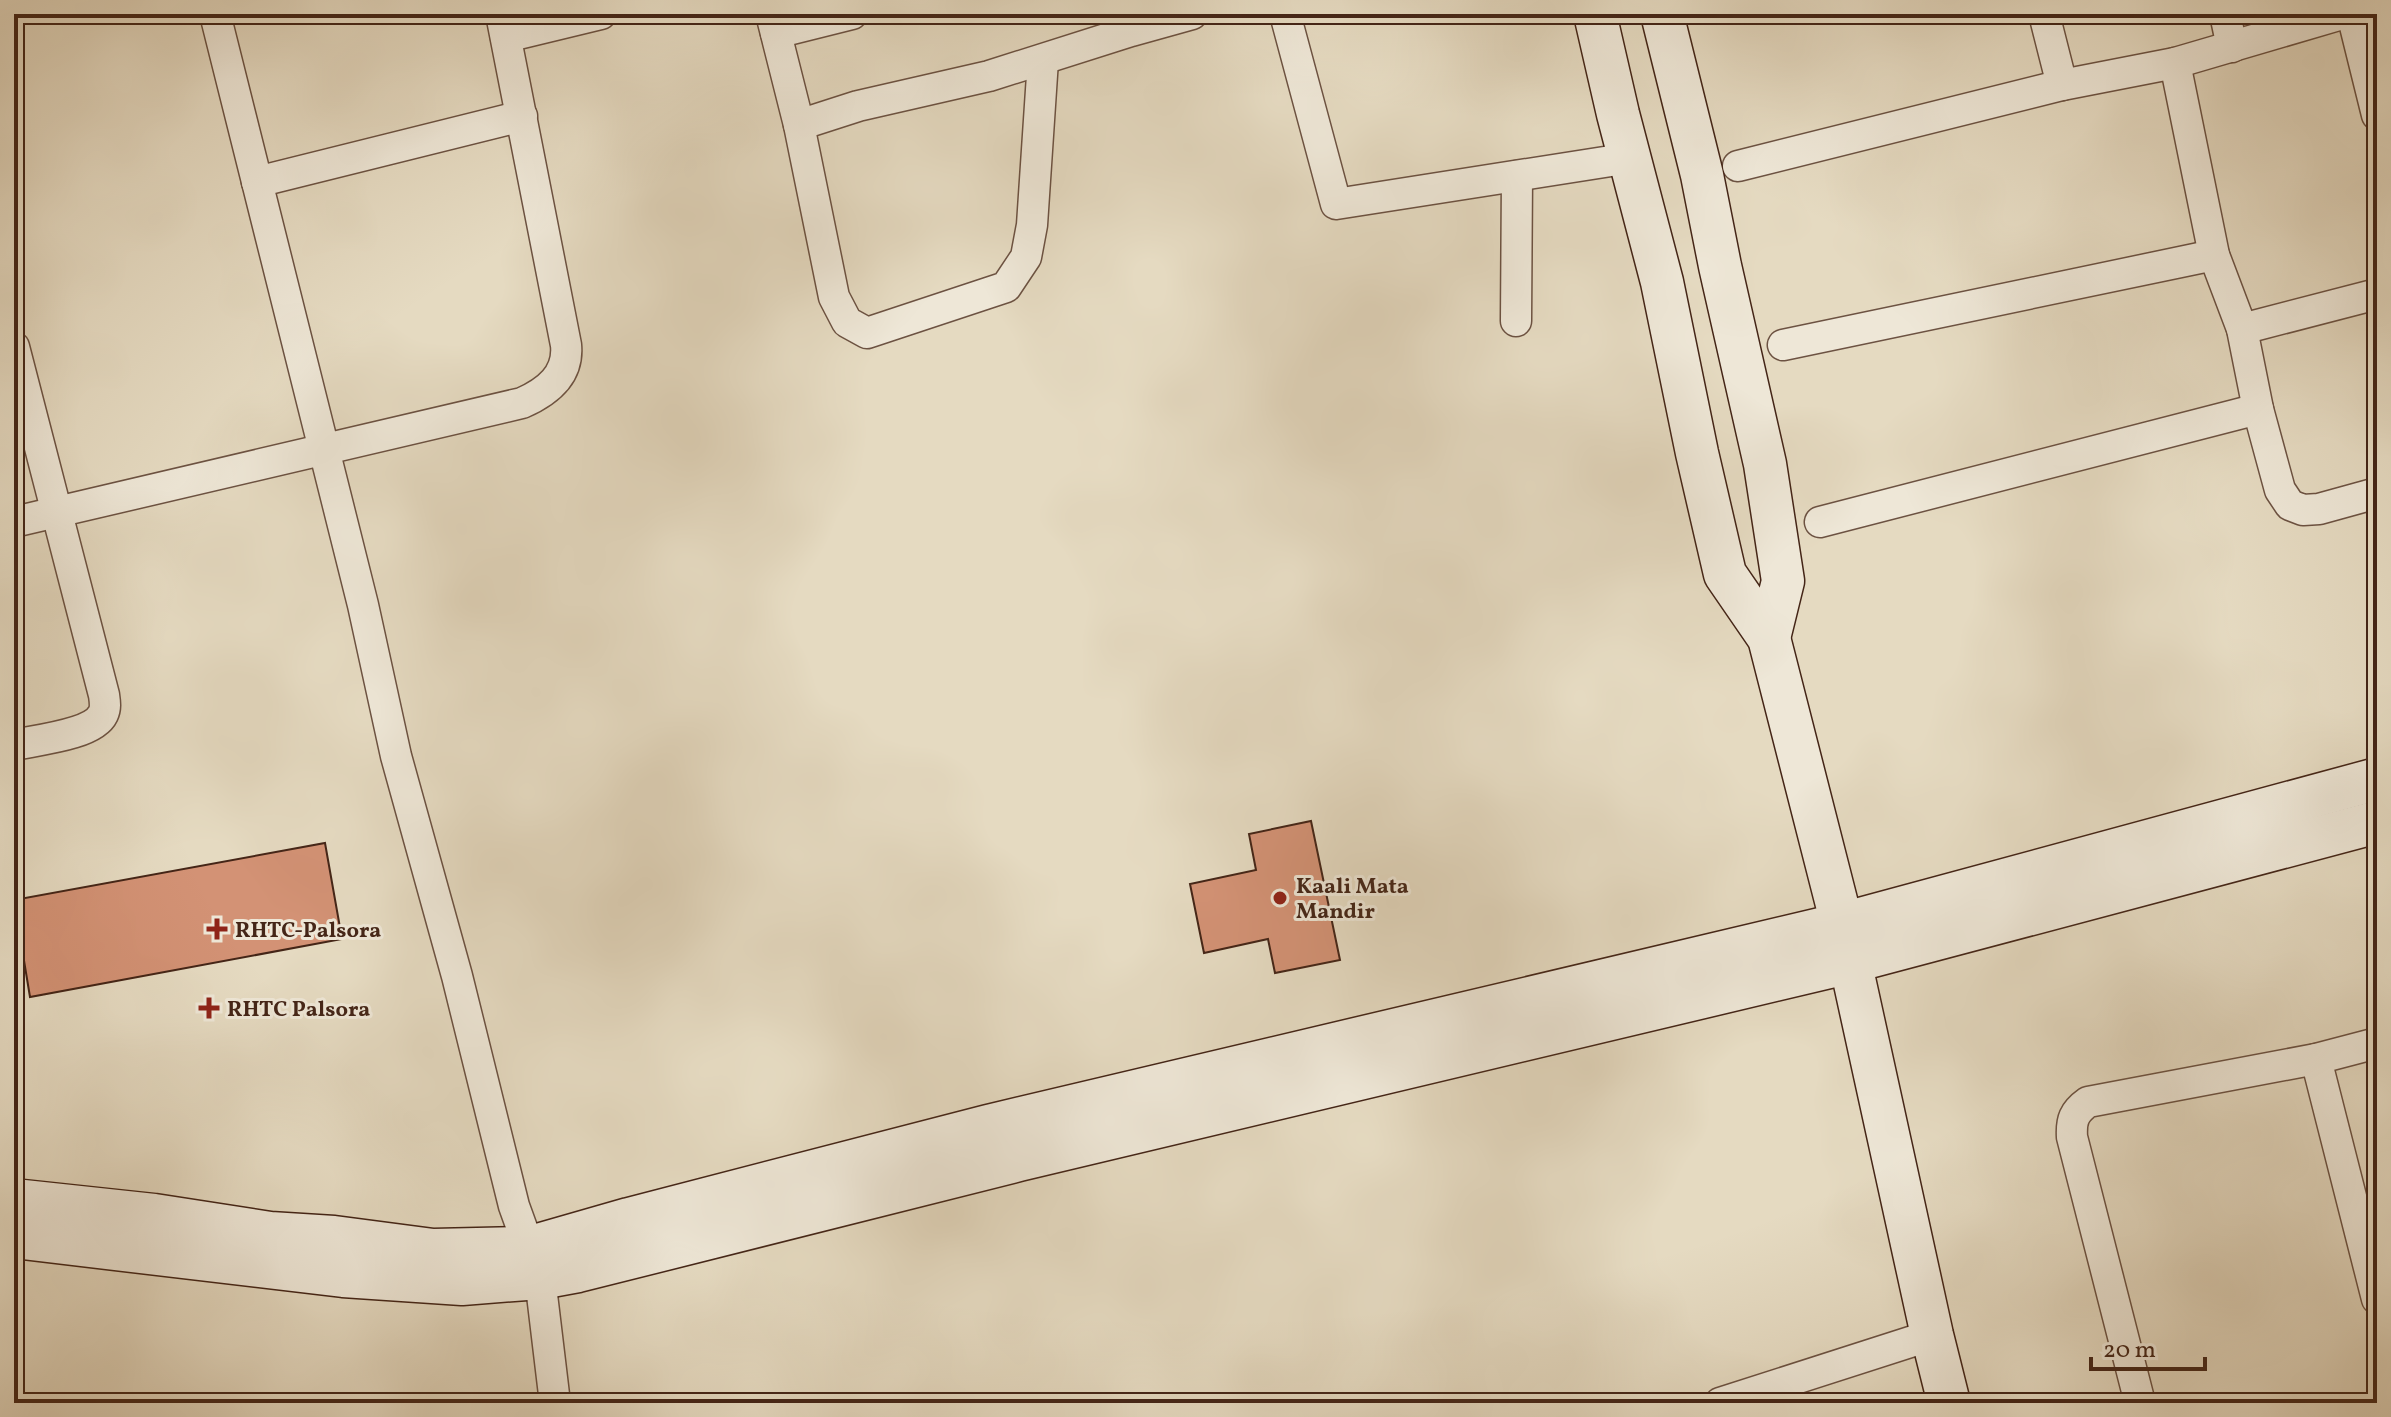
<svg xmlns="http://www.w3.org/2000/svg" width="2391" height="1417" font-family="Vollkorn,serif">
  <style>
    .building { fill: #d39275; stroke: #442517; stroke-width: 2 }
    .lines { fill: none; stroke-linecap: round; stroke-linejoin: round }
    .street-casing { stroke: #6c5242; stroke-width: 33 }
    .secondary-casing { stroke: #442517; stroke-width: 45 }
    .street { stroke: #eee7d7; stroke-width: 30 }
    .secondary { stroke: #eee7d7; stroke-width: 42 }
    .poi-dot { fill: #8f2418; stroke: #eee7d7; stroke-width: 3 }
    .labels { text-anchor: middle; stroke-width: 6; stroke-linejoin: round; paint-order: stroke }
    .poi-label { font-size: 22px; font-weight: bold; fill: #442517; stroke: #eee7d7; text-anchor: start }
  </style>
  <rect width="100%" height="100%" fill="#e5dac1"/>
  <filter id="stains"><feTurbulence type="fractalNoise" baseFrequency=".0025" numOctaves="4"/><feColorMatrix values="0 0 0 0 .2 0 0 0 0 .09 0 0 0 0 .02 0 0 0 .5 -.17"/></filter>
  <radialGradient id="worn" r=".72"><stop offset=".6" stop-color="#630" stop-opacity="0"/><stop offset="1" stop-color="#630" stop-opacity=".3"/></radialGradient>
  <!-- building -->
  <g class="building">
    <path d="M1311,821L1340,960L1275,973L1268,939L1204,953L1190,884L1256,870L1249,834Z"/>
    <path d="M325,843L342,939L30,997L14,900Z"/>
  </g>
  <g class="lines">
    <defs>
      <g id="street">
        <path d="M215,14L363,605L396,756L457,976L514,1206L540,1278L555,1403"/>
        <path d="M771,14L799,125L834,297L847,322L867,333L1006,287L1026,257L1032,225L1043,60"/>
        <path d="M1285,14L1336,204L1630,158"/>
        <path d="M2044,14L2062,85"/>
        <path d="M2225,14L2232,47"/>
        <path d="M2352,14L2377,115"/>
        <path d="M776,33L852,14"/>
        <path d="M506,37L601,14"/>
        <path d="M2175,63L2214,255L2242,329L2258,409L2280,490L2290,505L2303,510L2319,509L2377,493"/>
        <path d="M799,125L858,106L989,76L1131,31L1192,14"/>
        <path d="M1738,166L2062,85L2175,63L2342,14"/>
        <path d="M257,182L522,116"/>
        <path d="M1516,321L1517,176"/>
        <path d="M2242,329L2377,294"/>
        <path d="M1783,345L2214,255"/>
        <path d="M14,347L104,695C105,702 106,708 103,714C93,735 36,740 14,745"/>
        <path d="M14,522L522,403C547,392 569,375 566,345L501,14"/>
        <path d="M1820,522L2258,409"/>
        <path d="M2316,1059L2377,1299"/>
        <path d="M1720,1403L1932,1335"/>
        <path d="M2140,1403L2072,1137C2071,1120 2074,1112 2088,1102L2316,1059L2377,1043"/>
      </g>
      <g id="secondary">
        <path d="M1595,14L1618,114L1662,282L1697,453L1725,574L1769,638L1842,924L1932,1335L1949,1403"/>
        <path d="M1662,14L1702,175L1720,266L1765,464L1783,581L1769,638"/>
        <path d="M14,1200L154,1215L270,1233L334,1237L433,1250L528,1248L629,1219L988,1126L1842,924L2377,779"/>
        <path d="M14,1237L343,1276L462,1284L540,1278L578,1271L1019,1160L1850,962L2377,822"/>
      </g>
    </defs>
    <!-- street casing -->
    <use href="#street" class="street-casing"/>
    <!-- secondary casing -->
    <use href="#secondary" class="secondary-casing"/>
    <!-- street -->
    <use href="#street" class="street"/>
    <!-- secondary -->
    <use href="#secondary" class="secondary"/>
  </g>
  <!-- markers -->
  <g class="poi-dot">
    <circle cx="1280" cy="898" r="8"/>
    <path d="M213 917h8v8h8v8h-8v8h-8v-8h-8v-8h8z"/>
    <path d="M205 996h8v8h8v8h-8v8h-8v-8h-8v-8h8z"/>
  </g>
  <g class="labels">
    <!-- poi labels -->
    <g class="poi-label">
      <text x="1296" y="893">Kaali Mata<tspan x="1296" dy="25">Mandir</tspan></text>
      <text x="235" y="937">RHTC-Palsora</text>
      <text x="227" y="1016">RHTC Palsora</text>
    </g>
  </g>
  <!-- margin -->
  <rect width="2391" height="1417" fill="none" stroke="#e5dac1" stroke-width="48"/>
  <rect x="16" y="16" width="2359" height="1385" fill="none" stroke="#442517" stroke-width="4"/>
  <rect x="24" y="24" width="2343" height="1369" fill="none" stroke="#442517" stroke-width="2"/>
  <!-- scale -->
  <path d="M2091 1357v12h114v-12" fill="none" stroke="#442517" stroke-width="4"/>
  <text x="2103" y="1357" font-size="24" fill="#442517" stroke="#eee7d7" stroke-width="6" paint-order="stroke">20 m</text>
  <rect width="100%" height="100%" filter="url(#stains)"/>
  <rect width="100%" height="100%" fill="url(#worn)"/>
</svg>
